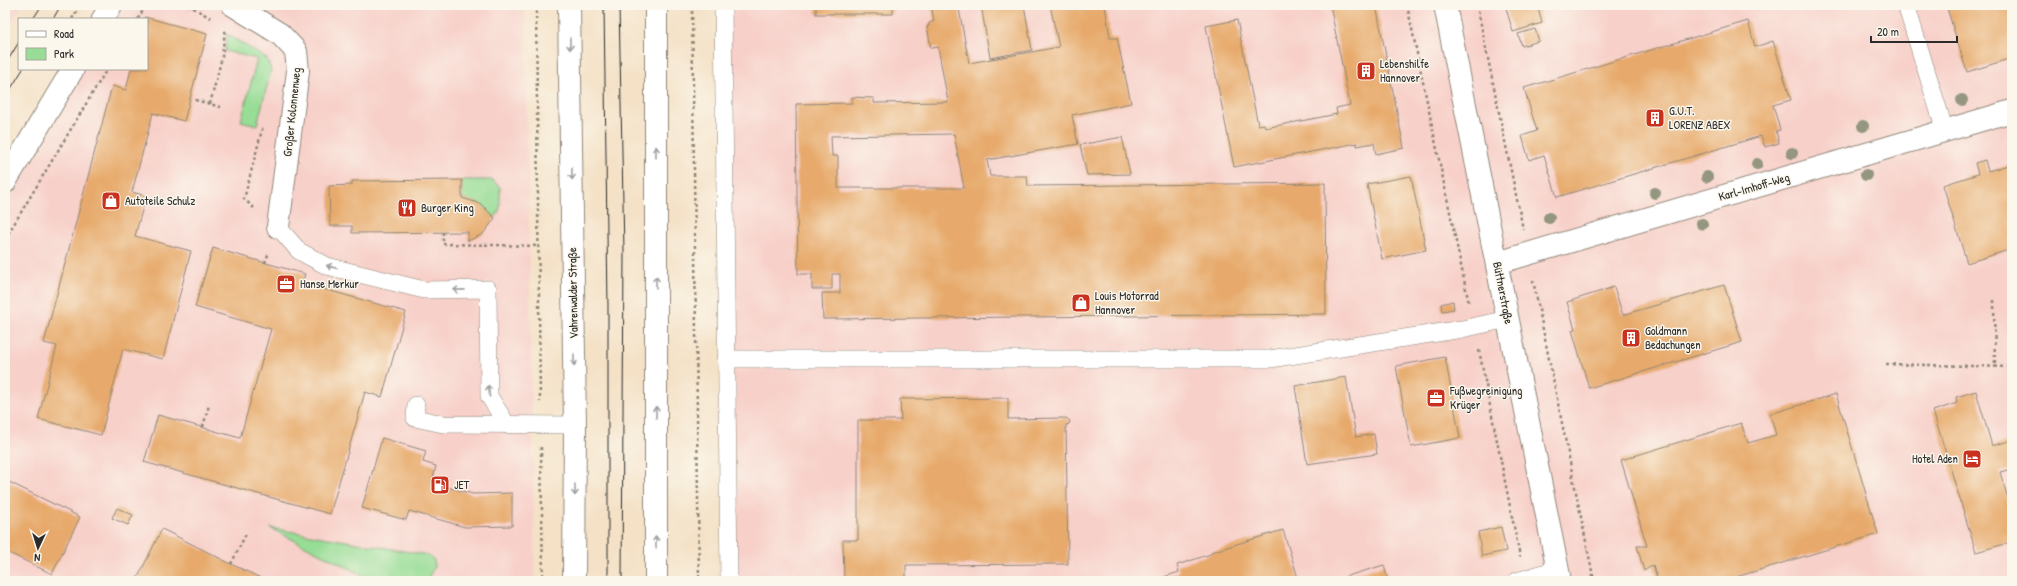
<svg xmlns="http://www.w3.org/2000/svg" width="2017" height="586" font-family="'Patrick Hand',sans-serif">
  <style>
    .built { fill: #f7d0c9 }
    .green { fill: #98dd96; stroke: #628460 }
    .building { fill: #e7aa6c; fill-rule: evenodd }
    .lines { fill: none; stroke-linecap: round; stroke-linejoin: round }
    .lane-casing { stroke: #908678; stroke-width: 18 }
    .street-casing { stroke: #908678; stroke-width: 24 }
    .secondary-casing { stroke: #908678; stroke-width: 24 }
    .path { stroke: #908678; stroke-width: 2.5; stroke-dasharray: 3 3; stroke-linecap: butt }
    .lane { stroke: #fff; stroke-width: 17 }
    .street { stroke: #fff; stroke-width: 22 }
    .secondary { stroke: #fff; stroke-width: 22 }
    .tram { stroke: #2b2b2b; stroke-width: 1 }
    .tree { fill: #949680 }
    .oneway { stroke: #a0a0a0 }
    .labels { text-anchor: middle; stroke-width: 3; stroke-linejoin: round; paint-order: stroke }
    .poi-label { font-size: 12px; fill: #2b2b2b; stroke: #fbf7ec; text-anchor: start }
    .street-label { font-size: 12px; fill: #2b2b2b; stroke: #fbf7ec }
  </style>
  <rect width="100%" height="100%" fill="#fbf7ec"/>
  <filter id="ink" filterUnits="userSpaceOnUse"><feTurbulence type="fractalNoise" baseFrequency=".025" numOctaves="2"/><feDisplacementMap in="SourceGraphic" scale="8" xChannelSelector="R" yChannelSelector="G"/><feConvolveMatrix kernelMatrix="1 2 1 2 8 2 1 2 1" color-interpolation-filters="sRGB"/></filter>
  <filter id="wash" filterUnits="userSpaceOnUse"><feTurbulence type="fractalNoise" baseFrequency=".012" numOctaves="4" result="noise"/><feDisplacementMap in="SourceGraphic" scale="16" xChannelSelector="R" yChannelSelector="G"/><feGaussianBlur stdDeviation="0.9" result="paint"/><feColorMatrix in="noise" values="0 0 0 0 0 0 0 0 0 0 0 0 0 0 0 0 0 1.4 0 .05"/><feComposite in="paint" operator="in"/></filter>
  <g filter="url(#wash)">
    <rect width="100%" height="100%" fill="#f4e1c6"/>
    <!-- built -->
    <g class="built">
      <path d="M5,5H22L5,32Z"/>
      <path d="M111,5H525L535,581H5V182L73,69H147V19H103Z"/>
      <path d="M723,5H2012V581H729Z"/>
    </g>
    <!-- green -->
    <g class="green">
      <path d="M227,34L267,59L271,70L257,125L241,121L257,59L225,51Z"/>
      <path d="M462,180H492L500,187V209L495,218L481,204L462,198Z"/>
      <path d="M270,528L427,555L434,560V568L426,581H374Z"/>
    </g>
    <g id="blocks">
      <!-- building -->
      <g class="building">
        <rect x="816" y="5" width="77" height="9"/>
        <path d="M931,5H977L959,9L969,63L1059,47L1050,5H1105L1110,38H1117L1131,103L1072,115L1078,144L987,160L990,176H1027L1028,186L1325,183L1326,314L823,319L822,293H840V274H832V289H812V274H798L796,104L852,103V97L874,98V103L948,102L938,47L931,48L927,26H929V23L934,21ZM954,134L964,188H838V156H832L831,136Z"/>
        <path d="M981,5H1024L1032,50L990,58Z"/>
        <path d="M1330,5H1376L1404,148L1376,154L1374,143L1357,146V143L1234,167L1206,26L1237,20L1258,125L1264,124L1265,128L1337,114L1336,108L1350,105Z"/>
        <path d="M1505,5H1537L1542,23L1513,32Z"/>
        <path d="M1946,5H2012V58L1967,72Z"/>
        <path d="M145,17L207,34L184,121L153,113L132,192L146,196L135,236L191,251L163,359L123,349L101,435L38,419L57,346L44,343L112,86L126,90L131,69H147V19H144Z"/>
        <path d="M1748,21L1755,47L1773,41L1791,100L1773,105L1780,130L1776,131L1779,143L1765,147L1761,136L1557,197L1544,155L1529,160L1522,136L1537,131L1524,88Z"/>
        <path d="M1535,29L1539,41L1522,46L1518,34Z"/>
        <path d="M1122,137L1130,174L1087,175L1080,145Z"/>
        <path d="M1985,160L1988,171L2012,164V249L1967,263L1943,185L1978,174L1975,163Z"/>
        <path d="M1411,176L1426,250L1382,259L1367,184Z"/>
        <path d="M462,180V198L481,204L495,218L483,234L468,241V232L352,233V226H330L329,186L352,185V181Z"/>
        <path d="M213,248L305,274L302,283L406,312L382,397L365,392L330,514L144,462L158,415L240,438L271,329L195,307Z"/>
        <path d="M1724,285L1742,342L1589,388L1572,330L1575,329L1567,302L1614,287L1623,315Z"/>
        <path d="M1453,301L1454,309L1442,311L1441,304Z"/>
        <path d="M1445,357L1460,438L1411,447L1396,366Z"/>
        <path d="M1346,377L1356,437L1374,434L1377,454L1307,464L1295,386Z"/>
        <path d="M1976,391L1992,446L2012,440V469L2000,472L2012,512V542L1976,552L1933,411L1957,403L1956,397Z"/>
        <path d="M1836,394L1878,534L1723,581H1658L1653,565L1644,571L1637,546H1647L1621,460L1741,423L1748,443L1776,435L1770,414Z"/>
        <path d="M1008,398V419L1066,418L1070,421L1069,424L1066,425L1068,564L906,565V581H844L843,540H858V420H901L900,399Z"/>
        <path d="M382,438L426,451L423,462L436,466L432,483L473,494L512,493V526L465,527L409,511L406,520L362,508Z"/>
        <path d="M5,480L80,517L52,574L5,551Z"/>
        <path d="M117,508L133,515L128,525L112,518Z"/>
        <path d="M1501,527L1506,551L1482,556L1478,532Z"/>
        <path d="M162,529L231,564L267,581H136Z"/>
        <path d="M1283,530L1299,581H1152L1179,572L1177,565L1211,554V552Z"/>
        <path d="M1384,565L1388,581H1345L1344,577Z"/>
      </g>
    </g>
  </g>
  <g filter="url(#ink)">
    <use href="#blocks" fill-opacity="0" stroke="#908678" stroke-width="1"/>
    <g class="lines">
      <defs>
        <g id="lane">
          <path d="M723,5L729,581"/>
          <path d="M1906,5L1945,131"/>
          <path d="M278,227L299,251L327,266L424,290L488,289L489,396L507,425"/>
          <path d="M726,359H1270L1462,329L1508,319"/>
          <path d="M416,405L415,418L443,424L575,425"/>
          <path d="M1517,581L1558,569"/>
        </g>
        <g id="street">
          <path d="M233,5L280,34L296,51L298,71L278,227"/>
          <path d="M1445,5L1560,581"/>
          <path d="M1497,263L2012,111"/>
        </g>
        <g id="secondary">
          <path d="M569,5L575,425L574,581"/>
          <path d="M656,5V581"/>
          <path d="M103,19L111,5"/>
          <path d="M5,182L73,69"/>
        </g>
      </defs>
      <!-- lane casing -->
      <use href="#lane" class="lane-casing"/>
      <!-- street casing -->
      <use href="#street" class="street-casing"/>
      <!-- secondary casing -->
      <use href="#secondary" class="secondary-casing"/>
      <!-- path -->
      <g class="path">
        <path d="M188,5L211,18"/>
        <path d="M536,5L540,402"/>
        <path d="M692,5L699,581"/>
        <path d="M1407,5L1469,304"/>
        <path d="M1477,5L1523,229"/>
        <path d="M72,19L78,9"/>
        <path d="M138,19L146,5"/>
        <path d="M195,100L221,107"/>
        <path d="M210,104L222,57L225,30"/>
        <path d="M254,208L244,199L263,126"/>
        <path d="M443,232V244L540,246"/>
        <path d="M5,239L107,69"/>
        <path d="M265,263L269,252"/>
        <path d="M1533,280L1594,581"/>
        <path d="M1994,300L1995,367"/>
        <path d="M1479,350L1520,557"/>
        <path d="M1886,364L2012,367"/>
        <path d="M203,427L209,405"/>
        <path d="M541,447L543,581"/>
        <path d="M231,564L246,534"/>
      </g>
      <!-- lane -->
      <use href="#lane" class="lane"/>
      <!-- street -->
      <use href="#street" class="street"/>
      <!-- secondary -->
      <use href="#secondary" class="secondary"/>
      <!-- tram -->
      <g class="tram">
        <path d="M604,5L608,307V581"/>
        <path d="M619,5L624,251L622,581"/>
        <path d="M33,19L42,5"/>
        <path d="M53,19L61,5"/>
        <path d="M5,65L19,42"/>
        <path d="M5,98L23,69"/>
      </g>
    </g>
    <!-- trees -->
    <g class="tree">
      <circle cx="1962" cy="100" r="6"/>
      <circle cx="1863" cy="126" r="6"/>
      <circle cx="1792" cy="153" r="6"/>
      <circle cx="1757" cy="164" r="6"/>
      <circle cx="1866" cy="175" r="6"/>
      <circle cx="1707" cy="177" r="6"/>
      <circle cx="1655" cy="193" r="6"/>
      <circle cx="1549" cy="218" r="6"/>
      <circle cx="1702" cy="224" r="6"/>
    </g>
    <!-- one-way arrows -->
    <defs><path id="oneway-shaft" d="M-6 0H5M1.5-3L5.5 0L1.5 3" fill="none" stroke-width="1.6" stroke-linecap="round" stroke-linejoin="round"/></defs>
    <g class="oneway">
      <use href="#oneway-shaft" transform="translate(570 44) rotate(89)"/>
      <use href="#oneway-shaft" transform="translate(656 152) rotate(-90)"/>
      <use href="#oneway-shaft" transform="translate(572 174) rotate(89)"/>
      <use href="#oneway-shaft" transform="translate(332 267) rotate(-164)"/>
      <use href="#oneway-shaft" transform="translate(656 282) rotate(-90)"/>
      <use href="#oneway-shaft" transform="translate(459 290) rotate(179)"/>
      <use href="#oneway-shaft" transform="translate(574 360) rotate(89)"/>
      <use href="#oneway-shaft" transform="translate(489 391) rotate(-96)"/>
      <use href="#oneway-shaft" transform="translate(656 412) rotate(-90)"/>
      <use href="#oneway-shaft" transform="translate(575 490) rotate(90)"/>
      <use href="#oneway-shaft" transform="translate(656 542) rotate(-90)"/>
    </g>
  </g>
  <!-- icons -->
  <defs>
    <symbol id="building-square" viewBox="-11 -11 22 22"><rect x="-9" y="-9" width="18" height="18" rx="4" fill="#c8321e" stroke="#fbf7ec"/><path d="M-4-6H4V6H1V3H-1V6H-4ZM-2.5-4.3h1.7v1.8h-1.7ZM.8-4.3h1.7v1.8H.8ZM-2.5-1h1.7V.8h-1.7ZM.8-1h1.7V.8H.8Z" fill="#fff"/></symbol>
    <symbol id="shop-square" viewBox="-11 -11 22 22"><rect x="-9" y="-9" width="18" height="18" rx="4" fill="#c8321e" stroke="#fbf7ec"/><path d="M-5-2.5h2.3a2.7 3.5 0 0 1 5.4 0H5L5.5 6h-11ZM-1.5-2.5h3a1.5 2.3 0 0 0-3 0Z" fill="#fff"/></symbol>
    <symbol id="restaurant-square" viewBox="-11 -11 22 22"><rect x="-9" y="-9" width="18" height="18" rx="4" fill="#c8321e" stroke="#fbf7ec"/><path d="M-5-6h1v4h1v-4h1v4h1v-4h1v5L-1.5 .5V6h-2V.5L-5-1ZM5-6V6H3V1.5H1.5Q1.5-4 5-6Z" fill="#fff"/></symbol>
    <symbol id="office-square" viewBox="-11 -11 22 22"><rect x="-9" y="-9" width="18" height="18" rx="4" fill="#c8321e" stroke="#fbf7ec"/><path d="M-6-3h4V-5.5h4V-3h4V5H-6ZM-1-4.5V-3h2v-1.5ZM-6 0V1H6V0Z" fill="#fff"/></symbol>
    <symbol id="hotel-square" viewBox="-11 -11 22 22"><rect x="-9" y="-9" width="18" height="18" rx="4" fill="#c8321e" stroke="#fbf7ec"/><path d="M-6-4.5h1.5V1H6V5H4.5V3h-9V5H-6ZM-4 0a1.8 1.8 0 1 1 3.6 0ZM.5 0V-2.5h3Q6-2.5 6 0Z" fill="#fff"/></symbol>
    <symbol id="fuel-square" viewBox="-11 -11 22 22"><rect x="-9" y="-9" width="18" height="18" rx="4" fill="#c8321e" stroke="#fbf7ec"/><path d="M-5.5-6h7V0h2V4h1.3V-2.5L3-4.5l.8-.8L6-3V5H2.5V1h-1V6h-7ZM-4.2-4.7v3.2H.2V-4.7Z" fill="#fff"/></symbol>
  </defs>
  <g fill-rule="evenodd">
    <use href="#building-square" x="1355" y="60" width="22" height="22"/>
    <use href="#building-square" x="1644" y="107" width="22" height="22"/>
    <use href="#shop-square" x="100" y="190" width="22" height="22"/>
    <use href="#restaurant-square" x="396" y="197" width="22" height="22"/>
    <use href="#office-square" x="275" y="273" width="22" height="22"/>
    <use href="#shop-square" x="1070" y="292" width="22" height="22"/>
    <use href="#building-square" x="1620" y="327" width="22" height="22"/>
    <use href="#office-square" x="1425" y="387" width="22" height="22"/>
    <use href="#hotel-square" x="1961" y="448" width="22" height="22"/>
    <use href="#fuel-square" x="429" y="474" width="22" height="22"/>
  </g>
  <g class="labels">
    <!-- poi labels -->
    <g class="poi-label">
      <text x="1380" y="68">Lebenshilfe<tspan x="1380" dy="14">Hannover</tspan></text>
      <text x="1669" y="115">G.U.T.<tspan x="1669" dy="14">LORENZ ABEX</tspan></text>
      <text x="125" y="205">Autoteile Schulz</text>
      <text x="421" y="212">Burger King</text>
      <text x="300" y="288">Hanse Merkur</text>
      <text x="1095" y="300">Louis Motorrad<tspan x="1095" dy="14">Hannover</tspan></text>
      <text x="1645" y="335">Goldmann<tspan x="1645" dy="14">Bedachungen</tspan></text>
      <text x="1450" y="395">Fußwegreinigung<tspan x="1450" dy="14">Krüger</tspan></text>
      <text x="1958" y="463" text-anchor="end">Hotel Aden</text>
      <text x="454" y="489">JET</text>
    </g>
    <!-- street labels -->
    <g class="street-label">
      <text transform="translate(292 112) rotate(-84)" y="4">Großer Kolonnenweg</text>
      <text transform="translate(1754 187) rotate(-16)" y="4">Karl-Imhoff-Weg</text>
      <text transform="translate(573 293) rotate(-91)" y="4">Vahrenwalder Straße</text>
      <text transform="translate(1503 293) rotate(79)" y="4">Büttnerstraße</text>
    </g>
  </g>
  <!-- margin -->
  <rect width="2017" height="586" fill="none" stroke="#fbf7ec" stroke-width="20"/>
  <!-- legend -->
  <rect x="18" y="18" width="130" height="52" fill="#fbf7ec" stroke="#a8a59f"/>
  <rect x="26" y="31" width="20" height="6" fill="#ffffff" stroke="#a8a59f"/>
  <text x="54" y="38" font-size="12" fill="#2b2b2b">Road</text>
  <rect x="26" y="48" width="20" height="12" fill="#98dd96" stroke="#a8a59f"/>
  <text x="54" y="58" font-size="12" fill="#2b2b2b">Park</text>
  <!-- north arrow -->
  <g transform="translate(38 548) rotate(184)" stroke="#fbf7ec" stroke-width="3" paint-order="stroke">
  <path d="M0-3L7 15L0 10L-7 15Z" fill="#2b2b2b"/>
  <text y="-6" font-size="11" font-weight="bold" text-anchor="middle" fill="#2b2b2b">N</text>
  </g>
  <!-- scale -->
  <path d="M1871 36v6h86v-6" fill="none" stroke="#2b2b2b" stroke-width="2"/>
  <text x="1877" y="36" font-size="12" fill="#2b2b2b" stroke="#fbf7ec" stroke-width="3" paint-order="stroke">20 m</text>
</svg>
